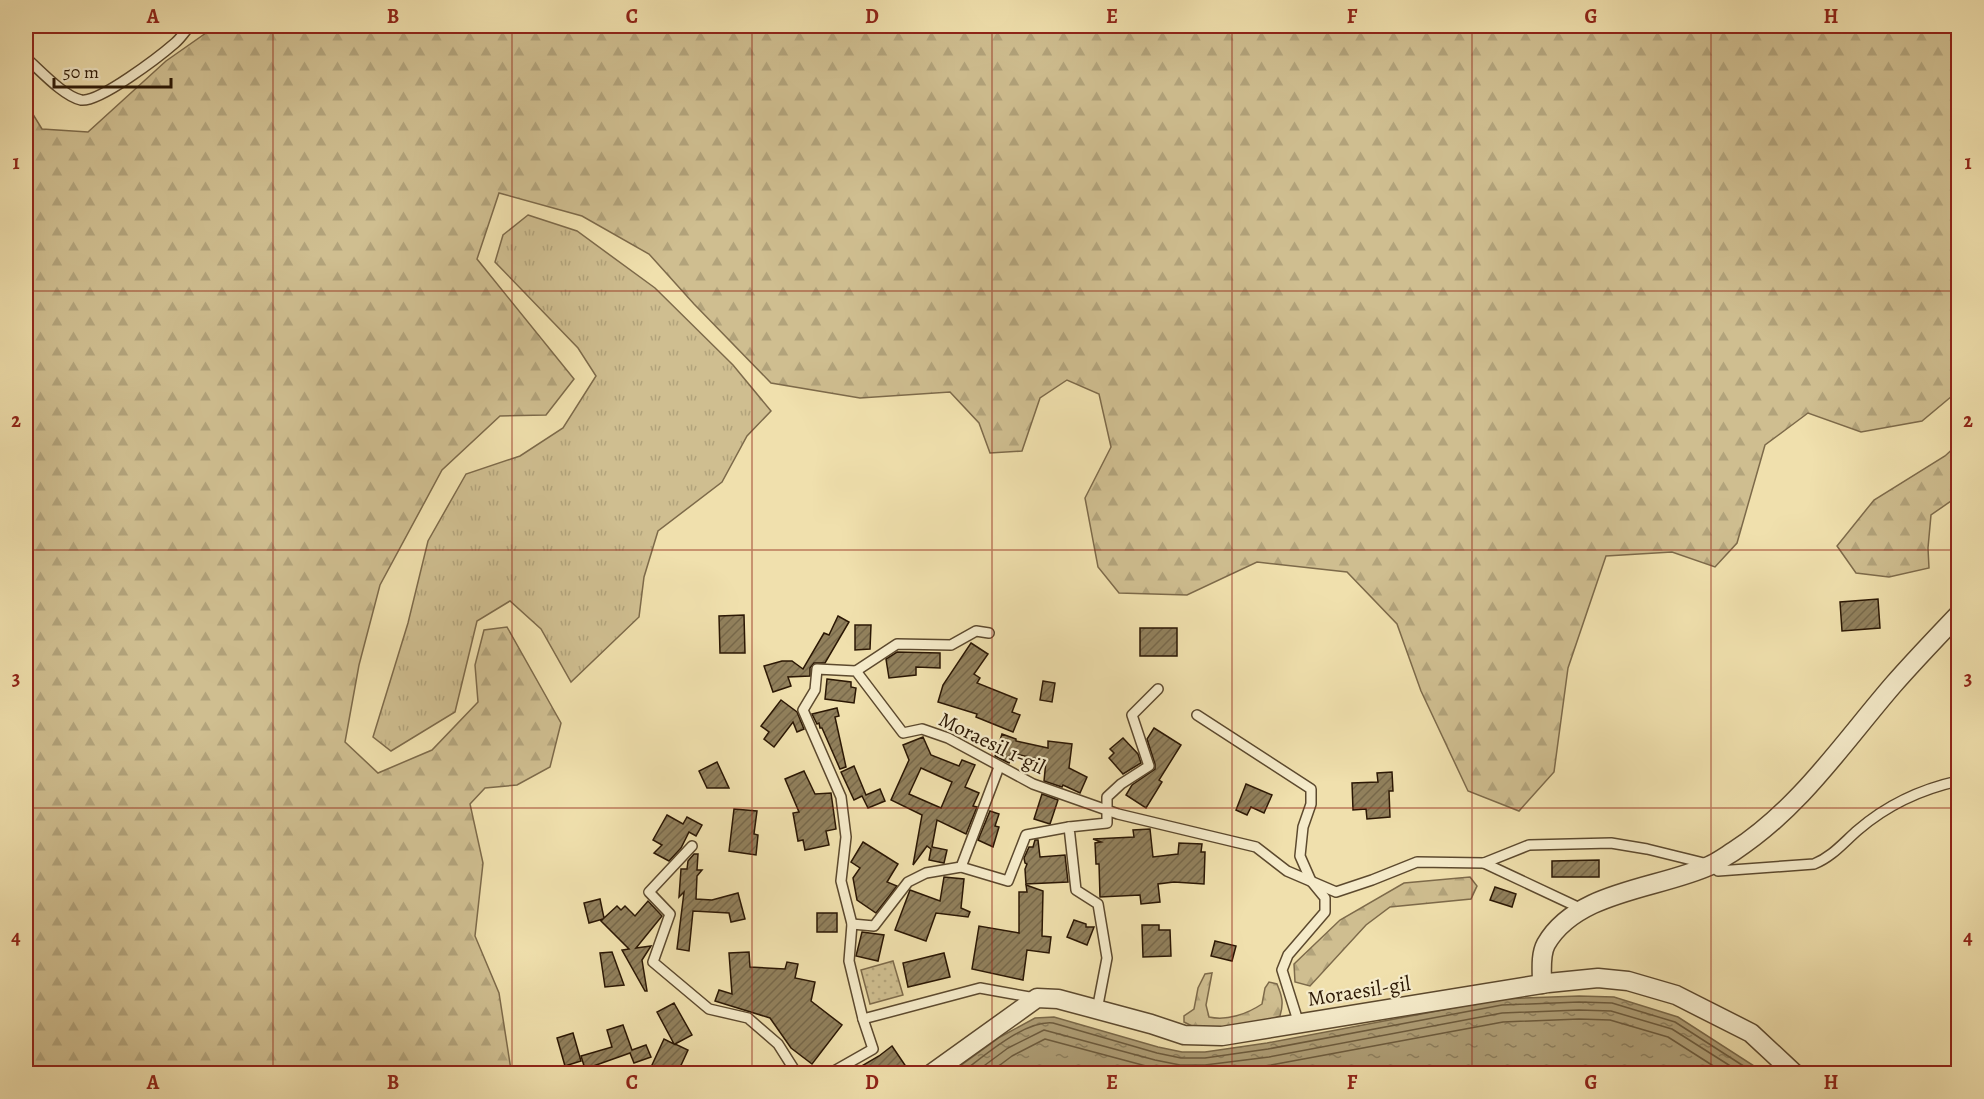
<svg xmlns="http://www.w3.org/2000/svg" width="1984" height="1099" font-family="Alegreya,serif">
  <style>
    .grass { fill: url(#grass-tufts); stroke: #7d6a4a; stroke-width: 1.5 }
    .forest { fill: url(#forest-firs); stroke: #7d6a4a; stroke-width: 1.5 }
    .park { fill: url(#park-dots); stroke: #7d6a4a; stroke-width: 1.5 }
    .water { fill: url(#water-ripples); stroke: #796747; stroke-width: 1.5 }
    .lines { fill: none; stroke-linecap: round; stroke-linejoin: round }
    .shore { stroke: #6c5a3c; stroke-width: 1.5 }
    .building { fill: url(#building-hatch); stroke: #2b1704; stroke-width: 1.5; fill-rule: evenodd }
    .lane-casing { stroke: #5c492e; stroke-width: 12 }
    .street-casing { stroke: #5c492e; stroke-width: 21 }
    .lane { stroke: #f5ebca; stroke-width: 9 }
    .street { stroke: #f5ebca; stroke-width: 18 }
    .grid { fill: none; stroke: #8f2418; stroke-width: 1.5; stroke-opacity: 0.55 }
    .labels { text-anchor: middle; stroke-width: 4.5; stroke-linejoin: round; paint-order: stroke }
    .street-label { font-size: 21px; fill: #2b1704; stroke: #f5ebca }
    .neatline { fill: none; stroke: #8f2418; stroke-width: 2 }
    .grid-label { font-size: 20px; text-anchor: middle; font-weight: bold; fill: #8f2418 }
  </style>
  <defs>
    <pattern id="grass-tufts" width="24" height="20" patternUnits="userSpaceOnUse" patternTransform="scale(1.5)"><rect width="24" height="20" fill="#cfbe90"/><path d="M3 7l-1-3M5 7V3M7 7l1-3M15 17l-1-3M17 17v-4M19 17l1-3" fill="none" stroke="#b2a37b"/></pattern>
    <pattern id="forest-firs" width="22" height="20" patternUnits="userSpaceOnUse" patternTransform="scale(1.5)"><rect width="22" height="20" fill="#cfbe90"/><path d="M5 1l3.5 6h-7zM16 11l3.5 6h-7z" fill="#b2a37b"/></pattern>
    <pattern id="park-dots" width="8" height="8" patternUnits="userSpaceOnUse" patternTransform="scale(1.5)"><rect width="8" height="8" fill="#cfbe90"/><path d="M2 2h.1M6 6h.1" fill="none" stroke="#b2a37b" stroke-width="1.8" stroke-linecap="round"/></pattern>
    <pattern id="water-ripples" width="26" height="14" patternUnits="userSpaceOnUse" patternTransform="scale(1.5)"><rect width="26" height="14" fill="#ad9c74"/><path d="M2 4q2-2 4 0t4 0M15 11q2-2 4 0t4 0" fill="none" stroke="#8d7e5d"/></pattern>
    <pattern id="building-hatch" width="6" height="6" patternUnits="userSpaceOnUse" patternTransform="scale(1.5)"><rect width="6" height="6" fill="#91805c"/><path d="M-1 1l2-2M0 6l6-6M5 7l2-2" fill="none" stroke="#77684a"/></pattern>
  </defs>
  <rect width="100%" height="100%" fill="#f0e0ad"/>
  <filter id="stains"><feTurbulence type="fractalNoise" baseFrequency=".00333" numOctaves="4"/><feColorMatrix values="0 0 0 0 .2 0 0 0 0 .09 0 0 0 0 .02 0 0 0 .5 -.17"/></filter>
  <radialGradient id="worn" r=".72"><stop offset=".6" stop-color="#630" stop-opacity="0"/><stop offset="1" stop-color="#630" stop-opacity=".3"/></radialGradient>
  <!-- grass -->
  <path class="grass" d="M528,215L577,231L655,288L733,365L771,411L747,436L722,482L658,531L644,577L639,617L571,682L541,629L510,601L477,621L455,712L391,751L373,737L408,623L428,541L466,474L520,456L563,428L596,376L578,348L495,262L503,235Z"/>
  <!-- forest -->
  <g class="forest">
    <path d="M216,26H1958V391L1922,421L1861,432L1808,413L1765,445L1737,543L1715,567L1672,552L1606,556L1568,668L1554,772L1519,811L1468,791L1421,691L1397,624L1347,572L1257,562L1187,595L1119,593L1098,567L1085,498L1111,447L1099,394L1067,380L1040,398L1022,451L990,453L979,423L950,392L860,398L771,383L694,304L649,254L582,216L499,193L477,259L574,379L546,415L500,416L442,470L380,585L359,665L345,742L378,773L432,750L478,702L475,665L484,630L507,627L561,723L550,767L517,785L485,788L470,804L483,863L475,936L499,993L511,1070L514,1073H26V103L42,129L88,132L166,61Z"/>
    <path d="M1958,444V496L1931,515L1928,548L1929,568L1889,577L1856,573L1837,546L1874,500L1945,456Z"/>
    <path d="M1470,877L1477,886L1471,899L1390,907L1366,925L1310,986L1295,982L1294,964L1340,920L1404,883Z"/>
    <path d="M1212,973L1206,1005L1209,1017C1227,1021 1247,1014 1262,1004L1265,988L1269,982L1277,984C1282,996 1284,1003 1280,1016C1253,1026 1210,1038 1184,1022V1016L1194,1009L1198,988L1205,974Z"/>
  </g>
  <!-- park -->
  <path class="park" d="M893,961L903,995L870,1004L861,970Z"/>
  <!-- water -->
  <path class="water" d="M1579,996L1614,997L1678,1017L1765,1073L949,1074L1000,1037L1035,1018L1054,1017L1158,1047L1182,1052H1205L1267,1043L1501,999Z"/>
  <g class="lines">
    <!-- shore -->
    <g class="shore">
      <path d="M960,1074C983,1057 1024,1020 1053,1023L1157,1053L1181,1058H1205L1268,1049L1502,1005L1579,1002L1612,1003L1675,1022L1756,1074"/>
      <path d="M973,1074L1008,1048L1044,1030L1155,1060L1180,1065H1205L1269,1057L1502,1013L1579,1010L1611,1011L1672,1029L1743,1074"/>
      <path d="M988,1074L1012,1056L1045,1039L1176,1074"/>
      <path d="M1213,1074L1271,1065L1503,1022L1579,1019L1610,1020L1668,1037L1726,1074"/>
    </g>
  </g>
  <!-- building -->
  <g class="building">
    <path d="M1878,599L1880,628L1842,631L1840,602Z"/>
    <path d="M744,615L745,653H720L719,616Z"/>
    <path d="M838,616L849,622L825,663H814L810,668V676L788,677L791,686L773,692L764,666L782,661H792L803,669L824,633L829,635Z"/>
    <path d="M855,625H871L870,649L855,650Z"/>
    <rect x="1140" y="628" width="37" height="28"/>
    <path d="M971,643L988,654L974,674L980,678L977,683L1017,699L1012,712L1020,715L1013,732L976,717L977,714L938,702L943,685Z"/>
    <path d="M897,652L940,653V668L916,667V675L889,678L886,659Z"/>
    <path d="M827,679L851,682V687L856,688L854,703L825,699Z"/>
    <path d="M1043,681L1055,683L1052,702L1040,700Z"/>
    <path d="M781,700L797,712L804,729L797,732L793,722L774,747L764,739L769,732L761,726Z"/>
    <path d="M837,708L839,716L835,717L846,767L840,769L822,728H820L819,723L817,724L812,714Z"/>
    <path d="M1154,728L1181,745L1159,780L1162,782L1146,808L1126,795L1132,785L1155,769V764L1147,739Z"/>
    <path d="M1002,734L1016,739V741L1048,748V741L1072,744L1069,768L1087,777L1080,793L1063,785L1062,787L1044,781L1046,761L1012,753L1009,763L995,756Z"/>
    <path d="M923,737L931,755L959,766L962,760L975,765L965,787L979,793L973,806L977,807L966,834L937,820L932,847L947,850L944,863L929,860L931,849L927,846L913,865L922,815L891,800L909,760L903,745ZM921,768L952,782L941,808L909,794Z"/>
    <path d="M1123,738L1138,754L1141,763L1123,774L1109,758L1114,753L1110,749Z"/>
    <path d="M717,762L729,788H707L699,771Z"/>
    <path d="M854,766L866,795L880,789L885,801L868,808L862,796L854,800L841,772Z"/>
    <path d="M804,771L815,794L831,793L836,829L826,831L829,845L805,850L803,840L798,841L793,813L799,812L785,779Z"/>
    <path d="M1392,772L1393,791H1389L1390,817L1367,819L1366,809L1353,810L1352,783L1378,782L1377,773Z"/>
    <path d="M1246,784L1272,795L1264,813L1251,807L1247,815L1236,810Z"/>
    <path d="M1042,794L1058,800L1050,824L1034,819Z"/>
    <path d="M734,809L757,811L754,834L758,835L756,855L729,851Z"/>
    <path d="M990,811L999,814L995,826L999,827L993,847L978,840Z"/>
    <path d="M667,815L683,824L687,817L702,825L696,836L689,832L681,848L669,861L654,853L662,845L653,840Z"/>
    <path d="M1150,829L1153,857L1178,854L1179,843L1202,844L1201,852H1205L1204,884L1174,882L1158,884L1160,902L1141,904L1140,895L1100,897L1099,864H1096L1095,843L1101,842L1093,839L1134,837L1133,830Z"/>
    <path d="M1035,840H1038L1040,857L1065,855L1068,882L1026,884L1025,869L1027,864L1025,863L1024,858L1029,847H1033Z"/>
    <path d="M863,842L898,864L887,882L897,886L876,913L857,900L853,878L860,868L851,862Z"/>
    <path d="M694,854H698L697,870H702L697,876L696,899L712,900L738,893L745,919L731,922L729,913L693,911L689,951L677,949L684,892L679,897L681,869H687L688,861Z"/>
    <path d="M1599,860V877H1552V861Z"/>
    <path d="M944,877L964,879L961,908L970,912L968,917L936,913L926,941L895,930L910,890L940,901Z"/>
    <path d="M1026,885L1043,891L1042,936L1051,937L1049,953L1027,950L1023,980L972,969L979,926L1019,933V892H1027Z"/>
    <path d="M1495,887L1516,894L1512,907L1490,900Z"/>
    <path d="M600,899L604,918L617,906L621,910L625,906L635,916L648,901L662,916L636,948L651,946L642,960L647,991H645L622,950L629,949L601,921L603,919L589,923L584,903Z"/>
    <rect x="817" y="913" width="20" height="19"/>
    <path d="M1074,920L1086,924V927H1094L1087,945L1067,937Z"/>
    <path d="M1142,925H1159V930H1170L1171,956L1143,957Z"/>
    <path d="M862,932L884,935L878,961L856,956Z"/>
    <path d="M1215,941L1236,946L1232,961L1211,956Z"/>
    <path d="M612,952L624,985L605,987L600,953Z"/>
    <path d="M749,952L750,967L785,969L787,962L798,964L795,978L815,982L811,1001L842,1025L812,1064L791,1048L770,1018L715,1001L719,990L732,994L729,953Z"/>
    <path d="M944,953L950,977L908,987L903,963Z"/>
    <path d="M674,1003L692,1035L675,1044L688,1050L677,1074H657L652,1065L664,1039L674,1044L657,1012Z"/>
    <path d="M623,1025L632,1050L646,1045L651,1057L634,1063L630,1053L585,1069L581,1056L612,1047L607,1030Z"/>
    <path d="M573,1033L581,1061L565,1066L557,1038Z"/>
    <path d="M892,1046L911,1074H848L879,1056Z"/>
  </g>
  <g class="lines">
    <defs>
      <g id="lane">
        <path d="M26,58C40,70 63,96 81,100C99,103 160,56 175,43C181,38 185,31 190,26"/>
        <path d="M856,671L897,644L951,645L976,631L989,633"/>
        <path d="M1197,715L1311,789V804L1303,827L1300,856L1311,881L1325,898V912L1288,955L1282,970L1299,1024"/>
        <path d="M692,846L649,892L670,914L653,962L709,1009L748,1018L778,1044L797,1074"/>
        <path d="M1484,863L1529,845L1611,843L1647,849L1712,865L1718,871L1814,864C1832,857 1844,842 1858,830C1887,805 1922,789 1958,781"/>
        <path d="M961,867L999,767"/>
        <path d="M852,924L874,926L908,882L926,873L961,867L1008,881L1026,835L1069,827"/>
        <path d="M1035,998L980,988L863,1019L849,961L852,924L841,881L846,837L841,797L803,710L815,690L817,669L856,671L903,733L922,729L948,738L1033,784L1118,814L1256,847L1287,871L1336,892L1372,880L1417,862L1484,863L1582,909"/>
        <path d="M1097,1010L1107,958L1098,904L1076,890L1069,827L1107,823V797L1121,784L1149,766L1132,715L1158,689"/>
        <path d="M829,1074L873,1049L863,1019"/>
      </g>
      <g id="street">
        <path d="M1542,984C1542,971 1540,955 1546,944C1577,890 1660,889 1711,865C1719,861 1726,856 1734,851C1800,808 1843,743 1893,685C1914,661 1936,638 1958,615"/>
        <path d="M931,1074L1037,998L1058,999L1151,1024L1184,1035L1222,1036L1548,983L1598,978L1628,981L1676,995L1751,1033L1795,1074"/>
      </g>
    </defs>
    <!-- lane casing -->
    <use href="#lane" class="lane-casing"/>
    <!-- street casing -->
    <use href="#street" class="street-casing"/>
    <!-- lane -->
    <use href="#lane" class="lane"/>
    <!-- street -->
    <use href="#street" class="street"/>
  </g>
  <!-- grid -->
  <path class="grid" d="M273,26V1074M512,26V1074M752,26V1074M992,26V1074M1232,26V1074M1472,26V1074M1711,26V1074M26,291H1958M26,550H1958M26,808H1958"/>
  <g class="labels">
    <!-- street labels -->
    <g class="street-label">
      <text transform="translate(992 743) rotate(26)" y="7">Moraesil 1-gil</text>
      <text transform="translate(1359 991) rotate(-9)" y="7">Moraesil-gil</text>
    </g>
  </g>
  <!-- margin -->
  <rect width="1984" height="1099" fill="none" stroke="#f0e0ad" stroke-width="66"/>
  <!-- scale -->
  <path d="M54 78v9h117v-9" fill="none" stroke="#2b1704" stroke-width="3"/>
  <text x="63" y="78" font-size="18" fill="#2b1704" stroke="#f5ebca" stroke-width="4.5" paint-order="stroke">50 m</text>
  <rect x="33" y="33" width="1918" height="1033" class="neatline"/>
  <g class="grid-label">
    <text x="153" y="23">A</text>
    <text x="393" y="23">B</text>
    <text x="632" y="23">C</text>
    <text x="872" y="23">D</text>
    <text x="1112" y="23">E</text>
    <text x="1352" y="23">F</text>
    <text x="1591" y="23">G</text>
    <text x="1831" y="23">H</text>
    <text x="16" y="169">1</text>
    <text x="1968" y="169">1</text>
    <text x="16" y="427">2</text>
    <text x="1968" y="427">2</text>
    <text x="16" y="685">3</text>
    <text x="1968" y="685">3</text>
    <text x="16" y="944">4</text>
    <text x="1968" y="944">4</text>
    <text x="153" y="1089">A</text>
    <text x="393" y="1089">B</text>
    <text x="632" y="1089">C</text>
    <text x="872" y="1089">D</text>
    <text x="1112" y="1089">E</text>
    <text x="1352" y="1089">F</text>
    <text x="1591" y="1089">G</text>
    <text x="1831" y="1089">H</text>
  </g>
  <rect width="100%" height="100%" filter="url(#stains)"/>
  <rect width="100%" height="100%" fill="url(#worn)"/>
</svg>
